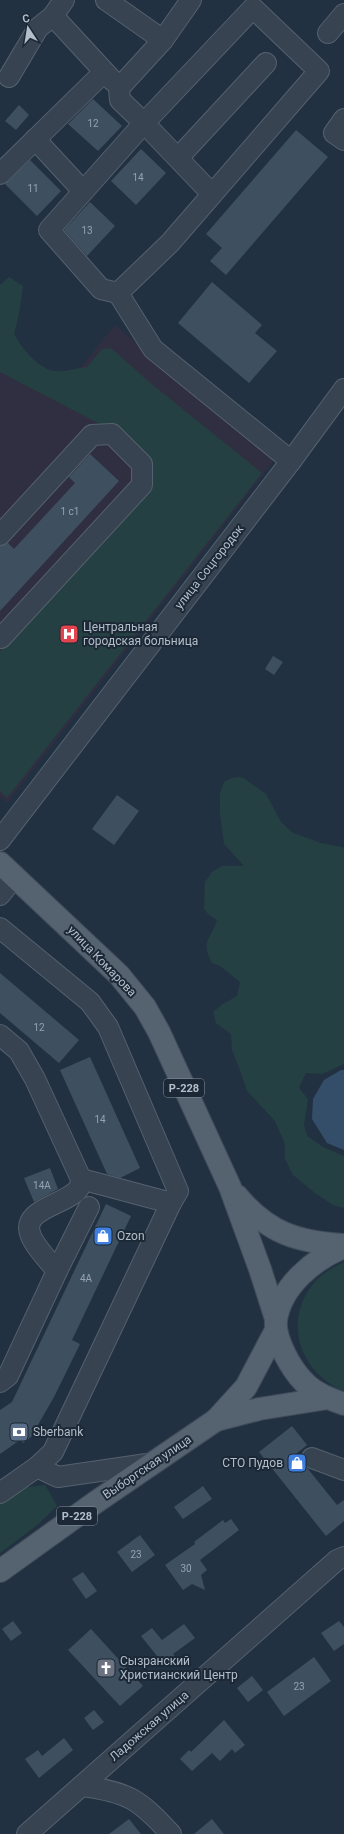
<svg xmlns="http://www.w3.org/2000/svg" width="344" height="1834" font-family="Roboto,sans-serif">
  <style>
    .medical { fill: #302f41 }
    .green { fill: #244042 }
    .water { fill: #344e69 }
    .building { fill: #3e5060 }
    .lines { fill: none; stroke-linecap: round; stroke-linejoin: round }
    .minor-casing { stroke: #55616e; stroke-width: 22 }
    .major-casing { stroke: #404c59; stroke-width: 24 }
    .minor { stroke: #374350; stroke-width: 20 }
    .major { stroke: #556270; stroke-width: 22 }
    .labels { text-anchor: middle; stroke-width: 4; stroke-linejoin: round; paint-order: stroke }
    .number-label { font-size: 10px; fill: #96a2b0 }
    .shield { fill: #1c2835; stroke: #86919e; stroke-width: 1 }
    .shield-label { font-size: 11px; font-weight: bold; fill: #b3becb }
    .street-label { font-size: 12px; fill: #b3becb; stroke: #1c2835 }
    .poi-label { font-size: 12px; fill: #b3becb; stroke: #1c2835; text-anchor: start }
  </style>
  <rect width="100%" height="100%" fill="#223141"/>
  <!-- medical -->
  <path class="medical" d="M115,325L276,458L7,803L0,797V336L62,390Z"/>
  <!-- green -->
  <g class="green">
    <path d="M9,277L23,286L19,314L14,334C22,348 38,369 55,371C65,372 77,368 87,367L102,349L111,348L148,381L262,473L7,798L0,791V651L151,484L119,434L0,372V285Z"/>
    <path d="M242,777L266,794L281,822L293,833L321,843L342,847L344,849V1064L322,1074L306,1073L299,1088L308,1099L304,1125L307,1136L323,1147L344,1156V1208L333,1205L315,1193L293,1175L285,1159V1144L275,1121L247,1091L240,1070L232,1050L231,1034L216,1023L213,1012L223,1004L237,996L240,982L220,966L212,963C200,940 211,940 217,920L208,914L204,909L205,882L212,872L222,866H244L224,844L220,814V794L224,782L232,778Z"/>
    <path d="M344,1262V1391C300,1373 282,1321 314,1283C322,1273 333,1268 344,1262Z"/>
    <path d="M45,1485L57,1506L36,1526L0,1553V1502L22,1488Z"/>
  </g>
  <!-- water -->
  <path class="water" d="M341,1070H344V1150L327,1143L312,1119L313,1099L324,1080Z"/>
  <!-- building -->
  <g class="building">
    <path d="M93,99L122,126L98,151L68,124Z"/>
    <path d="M19,105L29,115L16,130L5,121Z"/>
    <path d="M296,130L328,157L226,275L210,261L222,248L206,234Z"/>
    <path d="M141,149L166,173L136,205L111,181Z"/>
    <path d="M30,160L61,191L37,216L5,184Z"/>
    <path d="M90,202L115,226L87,256L64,230Z"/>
    <path d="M212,282L262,325L255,333L277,351L249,383L178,323Z"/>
    <path d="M90,454L119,481L0,611V546L8,543L14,549L75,483L69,477Z"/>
    <path d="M273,656L283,662L274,675L265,669Z"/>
    <path d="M117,795L139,811L114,845L92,829Z"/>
    <path d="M0,973L79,1040L59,1063L0,1013Z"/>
    <path d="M90,1057L140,1168L120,1178L107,1174L60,1070Z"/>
    <path d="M50,1168L58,1189L34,1202L24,1178Z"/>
    <path d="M106,1204L131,1216L72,1340L80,1344L54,1397L31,1437L23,1443L20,1440L0,1454V1410L12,1402Z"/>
    <path d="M292,1426L307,1445L296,1454L303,1465L308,1469L337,1505L344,1500V1521L326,1536L259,1452Z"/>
    <path d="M203,1486L212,1499L183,1519L174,1507Z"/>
    <path d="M231,1519L239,1530L200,1560L207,1570L201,1575L205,1590L192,1584L183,1590L165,1565L195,1544L194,1542L223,1520L225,1523Z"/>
    <path d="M140,1535L155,1555L132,1572L117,1552Z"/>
    <path d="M83,1572L97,1591L86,1599L72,1579Z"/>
    <path d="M13,1621L22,1633L11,1641L2,1629Z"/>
    <path d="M339,1621L344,1627V1644L334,1651L321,1633Z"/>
    <path d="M184,1624L195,1638L173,1654L176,1658L165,1666L141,1636L152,1628L162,1640Z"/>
    <path d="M91,1629L143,1686L120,1706L68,1650Z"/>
    <path d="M314,1657L331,1681L284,1716L267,1692Z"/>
    <path d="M252,1676L263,1690L248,1702L237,1688Z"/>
    <path d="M94,1710L104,1722L93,1730L84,1718Z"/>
    <path d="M224,1720L245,1745L235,1753L232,1749L220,1761L212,1753L192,1771L180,1759L189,1750L191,1752Z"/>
    <path d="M64,1738L73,1750L39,1778L25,1759L38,1750L42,1756Z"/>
    <path d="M129,1819L141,1834H109Z"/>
    <path d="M212,1819L224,1834H194Z"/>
  </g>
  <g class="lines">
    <defs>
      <g id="minor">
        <path d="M64,0L53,16L113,81"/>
        <path d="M106,0L163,40"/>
        <path d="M191,0L163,40L119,88L120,100L144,123L253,8L319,71L170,243L118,293L153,349L291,461"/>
        <path d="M328,33L344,14"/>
        <path d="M9,77L38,28L53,16"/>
        <path d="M344,119L334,133L344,140"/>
        <path d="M35,139L83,191"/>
        <path d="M178,158L266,63"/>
        <path d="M0,174L104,72"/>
        <path d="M118,293L101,289L49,230L144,123L212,194"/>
        <path d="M0,535L92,435L112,434L142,464V485L1,638"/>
        <path d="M0,840L291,461L344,389"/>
        <path d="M0,895L15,876"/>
        <path d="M0,928L90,1002L108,1027L178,1191L171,1203"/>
        <path d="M0,1035L19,1051L35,1079L81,1179L171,1203L53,1452L37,1467L0,1493"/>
        <path d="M57,1271L89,1207"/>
        <path d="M0,1382L8,1376L57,1271C49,1261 35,1247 31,1236C19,1208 68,1205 79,1188C80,1186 81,1182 81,1179"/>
        <path d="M312,1458L344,1470"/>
        <path d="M37,1467L58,1477L154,1463"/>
        <path d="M82,1786C128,1792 139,1799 171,1834"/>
        <path d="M27,1834L337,1560L344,1557"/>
      </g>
      <g id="major">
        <path d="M0,863L119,975L145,1007L159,1032L230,1187L260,1269L276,1319"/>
        <path d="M237,1196C268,1233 297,1242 344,1245"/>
        <path d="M344,1247C314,1259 281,1286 276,1320C274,1339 291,1369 304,1382C314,1393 330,1399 344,1404"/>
        <path d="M216,1420L259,1409L328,1398"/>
        <path d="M0,1571L96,1502L216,1420L246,1387L276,1330"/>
      </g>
    </defs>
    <!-- minor casing -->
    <use href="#minor" class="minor-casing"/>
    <!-- major casing -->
    <use href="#major" class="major-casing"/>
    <!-- minor -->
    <use href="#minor" class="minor"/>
    <!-- major -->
    <use href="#major" class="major"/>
  </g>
  <!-- icons -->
  <defs>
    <symbol id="hospital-square" viewBox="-11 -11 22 22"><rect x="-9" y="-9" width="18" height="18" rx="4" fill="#e0444e" stroke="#1c2835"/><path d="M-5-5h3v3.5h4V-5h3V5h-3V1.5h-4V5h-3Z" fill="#fff"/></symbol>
    <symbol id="shop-square" viewBox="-11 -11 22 22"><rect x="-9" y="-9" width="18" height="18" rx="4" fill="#3f7fe0" stroke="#1c2835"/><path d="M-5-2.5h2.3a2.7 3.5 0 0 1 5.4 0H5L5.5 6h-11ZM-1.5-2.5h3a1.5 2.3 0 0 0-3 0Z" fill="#fff"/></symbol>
    <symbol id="bank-square" viewBox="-11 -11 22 22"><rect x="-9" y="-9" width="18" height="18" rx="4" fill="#5c6f8a" stroke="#1c2835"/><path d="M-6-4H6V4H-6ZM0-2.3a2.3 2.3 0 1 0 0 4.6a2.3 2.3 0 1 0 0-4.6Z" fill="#fff"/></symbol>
    <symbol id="church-square" viewBox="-11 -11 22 22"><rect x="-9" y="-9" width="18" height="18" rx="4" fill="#6b7280" stroke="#1c2835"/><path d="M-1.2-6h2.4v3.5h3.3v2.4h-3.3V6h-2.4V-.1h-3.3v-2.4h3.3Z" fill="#fff"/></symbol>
  </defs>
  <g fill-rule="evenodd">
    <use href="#hospital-square" x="58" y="623" width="22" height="22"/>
    <use href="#shop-square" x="92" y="1225" width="22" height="22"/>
    <use href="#bank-square" x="8" y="1421" width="22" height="22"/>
    <use href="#shop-square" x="286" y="1452" width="22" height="22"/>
    <use href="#church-square" x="95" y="1657" width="22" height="22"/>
  </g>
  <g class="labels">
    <!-- number labels -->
    <g class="number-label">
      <text x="93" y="127">12</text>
      <text x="138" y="181">14</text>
      <text x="33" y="192">11</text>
      <text x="87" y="234">13</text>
      <text x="70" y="515">1 с1</text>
      <text x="39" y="1031">12</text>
      <text x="100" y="1123">14</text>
      <text x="42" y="1189">14А</text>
      <text x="86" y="1282">4А</text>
      <text x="136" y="1558">23</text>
      <text x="186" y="1572">30</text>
      <text x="299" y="1690">23</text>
    </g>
    <!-- shield labels -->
    <g class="shield">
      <rect x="164" y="1079" width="40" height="18" rx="3"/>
      <rect x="57" y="1507" width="40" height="18" rx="3"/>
    </g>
    <g class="shield-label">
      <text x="184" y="1092">Р-228</text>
      <text x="77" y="1520">Р-228</text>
    </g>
    <!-- street labels -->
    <g class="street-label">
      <text transform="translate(209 567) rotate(-52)" y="4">улица Соцгородок</text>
      <text transform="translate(102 961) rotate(46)" y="4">улица Комарова</text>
      <text transform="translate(147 1467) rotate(-34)" y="4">Выборгская улица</text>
      <text transform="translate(149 1726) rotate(-41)" y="4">Ладожская улица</text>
    </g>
    <!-- poi labels -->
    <g class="poi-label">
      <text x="83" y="631">Центральная<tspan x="83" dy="14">городская больница</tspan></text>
      <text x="117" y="1240">Ozon</text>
      <text x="33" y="1436">Sberbank</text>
      <text x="283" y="1467" text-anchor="end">СТО Пудов</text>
      <text x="120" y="1665">Сызранский<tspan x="120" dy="14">Христианский Центр</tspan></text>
    </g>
  </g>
  <!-- north arrow -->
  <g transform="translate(28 28) rotate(348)" stroke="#1c2835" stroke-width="3" paint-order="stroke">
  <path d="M0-3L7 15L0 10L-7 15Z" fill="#b3becb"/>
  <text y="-6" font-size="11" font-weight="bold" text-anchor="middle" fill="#b3becb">С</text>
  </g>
</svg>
